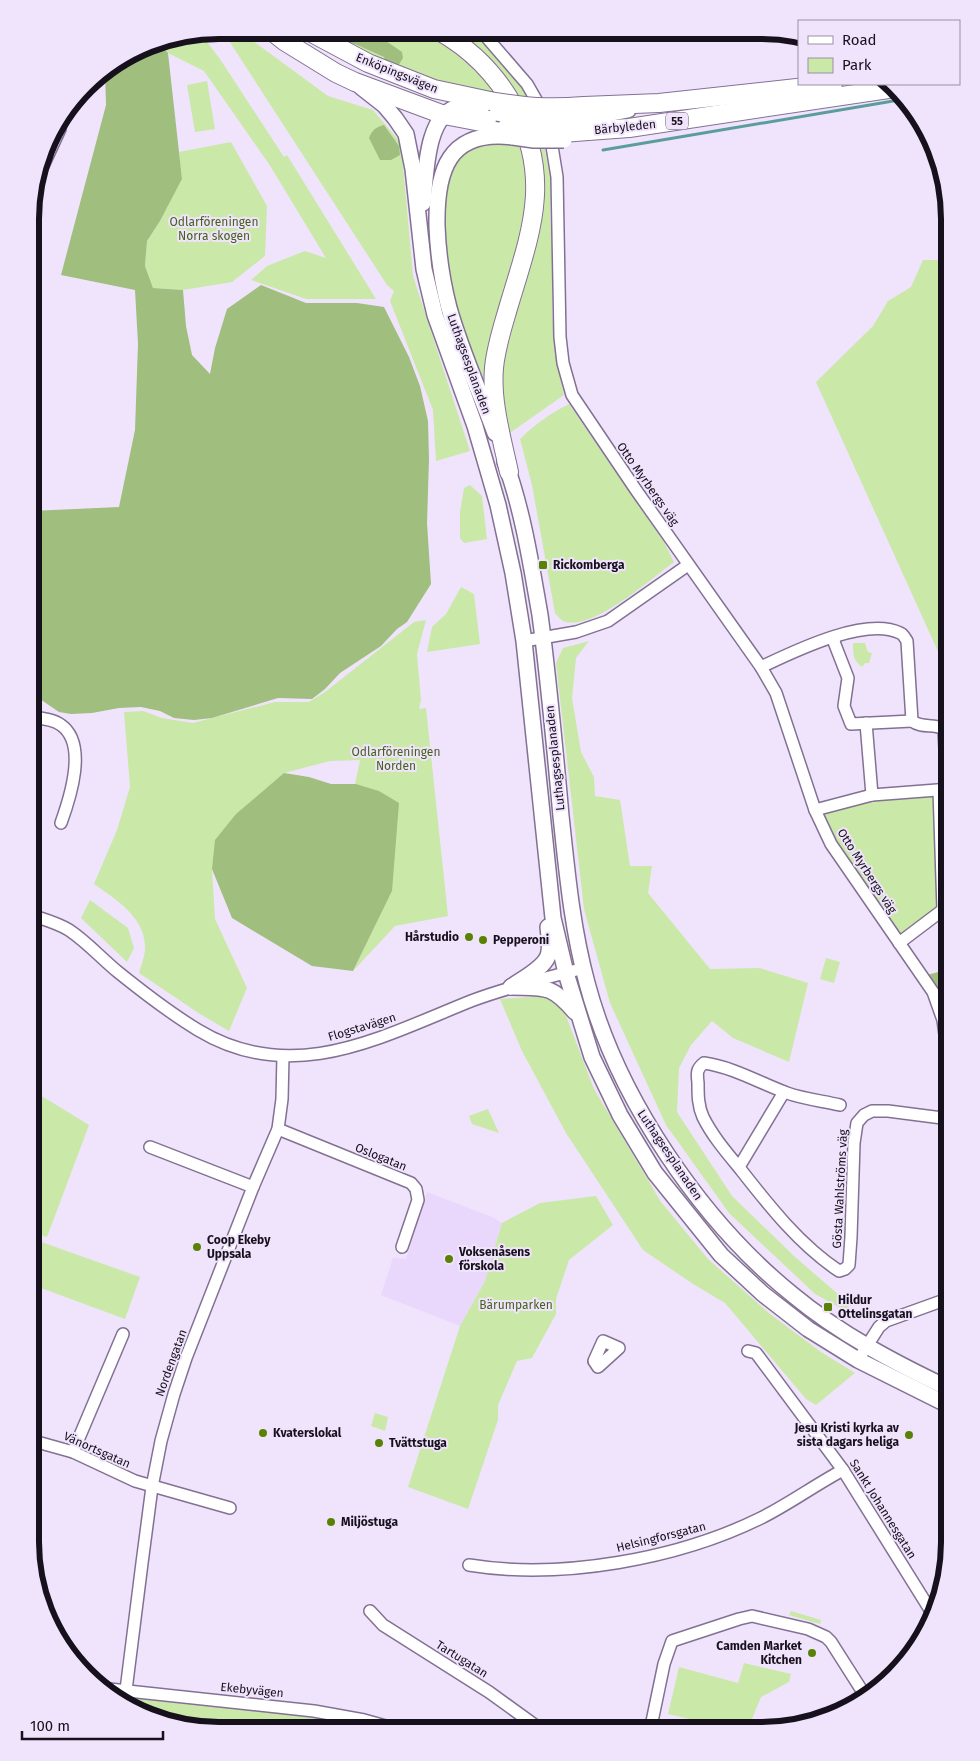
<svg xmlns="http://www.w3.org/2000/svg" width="980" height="1761" font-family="'Fira Sans',sans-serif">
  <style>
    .built { fill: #ead7fc }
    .green { fill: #cae8a8 }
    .forest { fill: #a0be7d }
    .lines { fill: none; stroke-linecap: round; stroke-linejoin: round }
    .stream { stroke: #5b9d9c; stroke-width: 3 }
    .street-casing { stroke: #837194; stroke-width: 14 }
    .secondary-casing { stroke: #837194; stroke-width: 18 }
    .primary-casing { stroke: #837194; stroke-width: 20 }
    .street { stroke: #fff; stroke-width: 11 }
    .secondary { stroke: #fff; stroke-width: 15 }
    .primary { stroke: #fff; stroke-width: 18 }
    .secondary-bridge-casing { stroke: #837194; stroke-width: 18; stroke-linecap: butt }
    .primary-bridge-casing { stroke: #837194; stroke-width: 20; stroke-linecap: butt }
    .secondary-bridge { stroke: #fff; stroke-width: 15 }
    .primary-bridge { stroke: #fff; stroke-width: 18 }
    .poi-dot { fill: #598205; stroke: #f0e4fc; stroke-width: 2 }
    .labels { text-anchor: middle; stroke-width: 4; stroke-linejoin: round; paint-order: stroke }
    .shield { fill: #f0e4fc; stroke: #585060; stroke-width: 1 }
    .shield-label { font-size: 11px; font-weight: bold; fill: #17101d }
    .street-label { font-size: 12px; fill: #17101d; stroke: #f0e4fc }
    .park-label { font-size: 12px; fill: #46611e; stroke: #f0e4fc }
    .poi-label { font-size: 12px; font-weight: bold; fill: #17101d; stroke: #f0e4fc; text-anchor: start }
    .rim { fill: none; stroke: #17101d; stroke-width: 6 }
  </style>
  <rect width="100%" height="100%" fill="#f0e4fc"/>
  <!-- built -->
  <path class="built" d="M427,1192L492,1217L502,1223L485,1281L460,1326L381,1295L393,1258L406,1259Z"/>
  <!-- green -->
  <g class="green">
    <path d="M222,30H238L328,96L373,110L401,143L413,276L470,451L436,461L433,410L390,301L394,291L387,285Z"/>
    <path d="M321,31H421L426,33L458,50L504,97L443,83L388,65Z"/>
    <path d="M446,31L475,32L515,77L528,98L519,103Z"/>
    <path d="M201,34L220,59L284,157L287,155L376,299H306L251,280L267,266L305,251L326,258L269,164L204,71L168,53L157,42Z"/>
    <path d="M207,81L215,129L195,132L187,85Z"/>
    <path d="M231,142L267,206L265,256L232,282L183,290L153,288L145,266L147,241L160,221L182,179L179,152Z"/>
    <path d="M485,143L544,145L551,183L550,215L553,269L552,313L557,363L564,395L507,435L457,313L446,252L444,210L448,176L458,157Z"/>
    <path d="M923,260H950V678L816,382L873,326L888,301L911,287Z"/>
    <path d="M569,404L664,542L674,562C652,578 591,633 563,621C560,619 558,616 555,613L532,485L520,439C534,425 551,413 569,404Z"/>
    <path d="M470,485L482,496L487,539L464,543L460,538V512L464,488Z"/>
    <path d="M461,587L474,594L480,644L427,652L432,627L446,614Z"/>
    <path d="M426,620L417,654L421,700L419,709L426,708L448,916L395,926L353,971L392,891L379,791L355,784L360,760L330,761L284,773L212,869L215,919L247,988L229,1031L200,1014L139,973C141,965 146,954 145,946C144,916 115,899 94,884L117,830L130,787L124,712L143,711L162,718L193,723L275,702H309L325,692L414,622Z"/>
    <path d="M589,641L576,658L572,698L581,752L594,777L595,796L620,800L630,866H652L648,893L710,969L760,968L808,983L789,1062L733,1038L712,1021L691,1045L679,1068L677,1112L732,1196L795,1257L839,1295L857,1317L815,1294L729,1213L666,1125L610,1003L584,909L556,663L563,648Z"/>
    <path d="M853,643H865L868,652L872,653L869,663H865L862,667C853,660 853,655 853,643Z"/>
    <path d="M939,790L943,910L904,940L837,842L821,809L872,795Z"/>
    <path d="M90,900L128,928L134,948L127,962L81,918Z"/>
    <path d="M826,958L840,962L834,983L820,979Z"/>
    <path d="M544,996L563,1008L594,1089L661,1202L708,1259L770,1314L821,1352L855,1373L816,1405L806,1399L725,1303L693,1284L643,1250L566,1133L522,1051L500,999Z"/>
    <path d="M35,1092L89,1125L47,1237L30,1232L31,1105Z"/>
    <path d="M488,1109L499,1133L472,1124L469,1116Z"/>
    <path d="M596,1196L613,1225L569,1260L556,1299V1314L532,1358L517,1361L498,1405V1420L468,1509L408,1487L460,1326L485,1281L502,1223L540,1203Z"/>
    <path d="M30,1238L140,1277L125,1319L30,1284Z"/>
    <path d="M375,1413L388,1417L385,1431L371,1426Z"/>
    <path d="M791,1611L821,1620L820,1624L789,1615Z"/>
    <path d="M744,1663L791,1674L789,1682L761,1697L747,1731H731L728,1728L668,1714L679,1667L738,1683Z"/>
    <path d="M108,1694L312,1717L363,1724L382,1730L194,1729L147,1716Z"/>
  </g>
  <!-- forest -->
  <g class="forest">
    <path d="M349,31H361L376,39H383L402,52L403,58L398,66L385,60L384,57L355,44L348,43L344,35Z"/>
    <path d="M157,42L168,53L182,179L160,221L147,241L145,266L153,288L183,290L186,326L192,355L210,374L215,348L227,309L261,285L306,303H357L384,307L409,357L420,386L428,421L429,459L427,523L431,584L407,622L397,629L381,646L340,673L325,689L312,699L278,698L212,718L194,720L174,718L160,711L141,707L119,708L92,713L71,714L59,712L31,693V511L119,507L135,430L138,344L135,290L61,275L106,105L105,71L147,44Z"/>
    <path d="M384,125L399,146L400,155L391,160H380L369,138C372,130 376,127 384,125Z"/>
    <path d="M284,773L309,777L331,784H356L379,791L399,803L392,891L353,971L312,966L232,918L212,869L215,840L236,814Z"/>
    <path d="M950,969V1071L948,1047L923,976Z"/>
  </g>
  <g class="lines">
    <!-- stream -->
    <path class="stream" d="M603,150L905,99"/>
    <defs>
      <g id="street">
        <path d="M482,32L527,84L543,112"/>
        <path d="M550,134L557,177L560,337L563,363L572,395L636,490L761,667L776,693L815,810L831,844L933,992L943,1020L950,1071"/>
        <path d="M36,181L60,129L61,120"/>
        <path d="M835,638L834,642L848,678L844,706L851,724L912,721"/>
        <path d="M524,641L576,632L608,621L688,565"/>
        <path d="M761,667C793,652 865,616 900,633C903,634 905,638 907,641L912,721C923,729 932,723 944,729L947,789"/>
        <path d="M31,717C40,718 53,719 61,725C88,744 70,798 61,823"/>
        <path d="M866,723L872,795"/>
        <path d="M939,790L943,910"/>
        <path d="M815,810L872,795L950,789"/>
        <path d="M31,915C43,919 58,923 69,930C87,942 102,959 118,972C144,993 170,1013 198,1030C292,1087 381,1037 471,1001C508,987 546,978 584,968"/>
        <path d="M899,943L948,906"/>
        <path d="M840,1105C823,1101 804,1099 787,1093C760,1083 733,1067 704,1063C696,1069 697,1074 698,1083C698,1095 698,1106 703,1117C713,1137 727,1153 741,1170C770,1207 800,1245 839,1271L845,1269L849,1265L851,1237L854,1143L857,1123L864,1115L872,1111H888L950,1119"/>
        <path d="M278,1129L411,1183L416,1189L418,1200L402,1247"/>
        <path d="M150,1147L253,1187"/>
        <path d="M739,1167L784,1092"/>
        <path d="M950,1226V1188"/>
        <path d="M603,1341L619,1348L598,1367L594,1361Z"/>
        <path d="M748,1351L756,1353L843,1470L934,1616"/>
        <path d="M858,1360L879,1327L886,1321L950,1298"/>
        <path d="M30,1440L73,1452L135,1481L230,1508"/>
        <path d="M73,1452L123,1334"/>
        <path d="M469,1565C561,1580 678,1559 761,1518C789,1504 815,1485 843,1470"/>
        <path d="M370,1611L383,1625L489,1692L536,1726L539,1730"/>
        <path d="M100,1688L314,1711L364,1720L400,1730"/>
        <path d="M126,1690L142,1563L152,1487L161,1441L174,1394L186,1358L253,1187L278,1129L282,1099L283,1056"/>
        <path d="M650,1731L664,1664L672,1641L739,1619L752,1616L808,1629L826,1637L831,1642L866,1697"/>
      </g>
      <g id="secondary">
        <path d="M361,87L384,105L395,118L406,134L413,169L424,269L435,315L475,426L498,505L513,573L524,641L553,918L566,973L592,1057L620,1115L655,1173L721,1255L763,1294L808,1329L858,1360L950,1406"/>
        <path d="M586,118L628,110"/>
        <path d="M423,203C426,177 425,113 459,107C472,105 485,110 497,113"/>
        <path d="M495,433C480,392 461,351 449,308C442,281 438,254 437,226C436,171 448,129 513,137"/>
        <path d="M505,462C523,511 531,564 540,615C549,682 555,749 561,816C567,872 572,928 587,983C617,1097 701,1221 793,1295C840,1334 895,1363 950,1389"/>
        <path d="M511,987C522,979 543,969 548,956C551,947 549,936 548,927"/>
        <path d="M511,987C545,988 551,984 575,1012"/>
      </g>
      <g id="primary">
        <path d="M270,30L284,41L336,73L355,82L444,115L507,127"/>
        <path d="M308,31L368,63L434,89L490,101"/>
        <path d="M439,31C471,49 495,73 513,105C553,177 531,232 509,305C503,326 496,346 494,368C491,402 502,439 509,472"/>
        <path d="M584,106L659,103L833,84"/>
        <path d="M588,131L629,128L895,88"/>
      </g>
    </defs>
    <!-- street casing -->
    <use href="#street" class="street-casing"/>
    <!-- secondary casing -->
    <use href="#secondary" class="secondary-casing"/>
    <!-- primary casing -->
    <use href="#primary" class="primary-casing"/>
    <!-- street -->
    <use href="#street" class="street"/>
    <!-- secondary -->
    <use href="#secondary" class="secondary"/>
    <!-- primary -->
    <use href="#primary" class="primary"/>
    <defs>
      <g id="secondary-bridge">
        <path d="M497,113L528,118H586"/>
        <path d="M513,137L534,140H564"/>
      </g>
      <g id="primary-bridge">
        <path d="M490,101C525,107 548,109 584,106"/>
        <path d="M507,127L562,133L588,131"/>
      </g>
    </defs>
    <!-- secondary-bridge casing -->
    <use href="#secondary-bridge" class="secondary-bridge-casing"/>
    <!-- primary-bridge casing -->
    <use href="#primary-bridge" class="primary-bridge-casing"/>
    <!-- secondary-bridge -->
    <use href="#secondary-bridge" class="secondary-bridge"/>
    <!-- primary-bridge -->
    <use href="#primary-bridge" class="primary-bridge"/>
  </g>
  <!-- markers -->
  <g class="poi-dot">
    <rect x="538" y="560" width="10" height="10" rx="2.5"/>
    <circle cx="469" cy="937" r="5"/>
    <circle cx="483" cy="940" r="5"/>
    <circle cx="197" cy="1247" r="5"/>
    <circle cx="449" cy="1259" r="5"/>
    <rect x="823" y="1302" width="10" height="10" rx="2.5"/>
    <circle cx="263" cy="1433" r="5"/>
    <circle cx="909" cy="1435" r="5"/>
    <circle cx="379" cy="1443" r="5"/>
    <circle cx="331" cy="1522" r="5"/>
    <circle cx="812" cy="1653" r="5"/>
  </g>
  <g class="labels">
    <!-- shield labels -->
    <rect class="shield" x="666" y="112.5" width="22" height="17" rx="4"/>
    <g class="shield-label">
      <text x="677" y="125">55</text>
    </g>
    <!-- street labels -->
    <g class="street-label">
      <text transform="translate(397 73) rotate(22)" y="4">Enköpingsvägen</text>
      <text transform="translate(625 127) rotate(-6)" y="4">Bärbyleden</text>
      <text transform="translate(469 364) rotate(70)" y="4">Luthagsesplanaden</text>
      <text transform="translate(648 484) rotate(55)" y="4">Otto Myrbergs väg</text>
      <text transform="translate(555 758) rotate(-96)" y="4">Luthagsesplanaden</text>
      <text transform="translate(867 871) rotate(57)" y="4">Otto Myrbergs väg</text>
      <text transform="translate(362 1027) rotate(-17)" y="4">Flogstavägen</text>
      <text transform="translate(670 1155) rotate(56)" y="4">Luthagsesplanaden</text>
      <text transform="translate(381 1157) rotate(22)" y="4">Oslogatan</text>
      <text transform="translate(840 1189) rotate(-87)" y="4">Gösta Wahlströms väg</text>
      <text transform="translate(171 1363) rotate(-70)" y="4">Nordengatan</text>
      <text transform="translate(97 1450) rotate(24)" y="4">Vänortsgatan</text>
      <text transform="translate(883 1509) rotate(58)" y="4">Sankt Johannesgatan</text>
      <text transform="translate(661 1537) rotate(-14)" y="4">Helsingforsgatan</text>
      <text transform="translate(462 1659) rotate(32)" y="4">Tartugatan</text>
      <text transform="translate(252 1690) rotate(6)" y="4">Ekebyvägen</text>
    </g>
    <!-- park labels -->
    <g class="park-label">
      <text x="214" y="226">Odlarföreningen<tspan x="214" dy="14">Norra skogen</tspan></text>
      <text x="396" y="756">Odlarföreningen<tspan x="396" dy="14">Norden</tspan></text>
      <text x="516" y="1309">Bärumparken</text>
    </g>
    <!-- poi labels -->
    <g class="poi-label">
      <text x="553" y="569">Rickomberga</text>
      <text x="459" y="941" text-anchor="end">Hårstudio</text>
      <text x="493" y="944">Pepperoni</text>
      <text x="207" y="1244">Coop Ekeby<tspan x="207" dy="14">Uppsala</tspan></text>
      <text x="459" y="1256">Voksenåsens<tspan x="459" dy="14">förskola</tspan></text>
      <text x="838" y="1304">Hildur<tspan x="838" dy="14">Ottelinsgatan</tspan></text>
      <text x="899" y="1432" text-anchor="end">Jesu Kristi kyrka av<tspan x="899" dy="14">sista dagars heliga</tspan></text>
      <text x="273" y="1437">Kvaterslokal</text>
      <text x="389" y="1447">Tvättstuga</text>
      <text x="341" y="1526">Miljöstuga</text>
      <text x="802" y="1650" text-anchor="end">Camden Market<tspan x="802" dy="14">Kitchen</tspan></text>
    </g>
  </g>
  <!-- crop -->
  <path d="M0 0H980V1761H0ZM219 39H761A180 180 0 0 1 941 219V1542A180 180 0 0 1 761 1722H219A180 180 0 0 1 39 1542V219A180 180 0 0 1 219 39Z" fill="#f0e4fc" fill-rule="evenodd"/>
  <path class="rim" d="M219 39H761A180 180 0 0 1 941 219V1542A180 180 0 0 1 761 1722H219A180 180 0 0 1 39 1542V219A180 180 0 0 1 219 39Z"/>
  <!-- legend -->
  <rect x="798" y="20" width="162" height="65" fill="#f0e4fc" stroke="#998fa3"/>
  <rect x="808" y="36" width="25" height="8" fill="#ffffff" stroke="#998fa3"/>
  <text x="842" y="45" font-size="15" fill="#17101d">Road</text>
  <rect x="808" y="58" width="25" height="15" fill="#cae8a8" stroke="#998fa3"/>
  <text x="842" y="70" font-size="15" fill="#17101d">Park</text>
  <!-- scale -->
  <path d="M22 1731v8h141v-8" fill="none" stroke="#17101d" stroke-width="2.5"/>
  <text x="30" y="1731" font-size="15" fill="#17101d" stroke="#f0e4fc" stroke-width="4" paint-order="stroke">100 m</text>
</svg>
